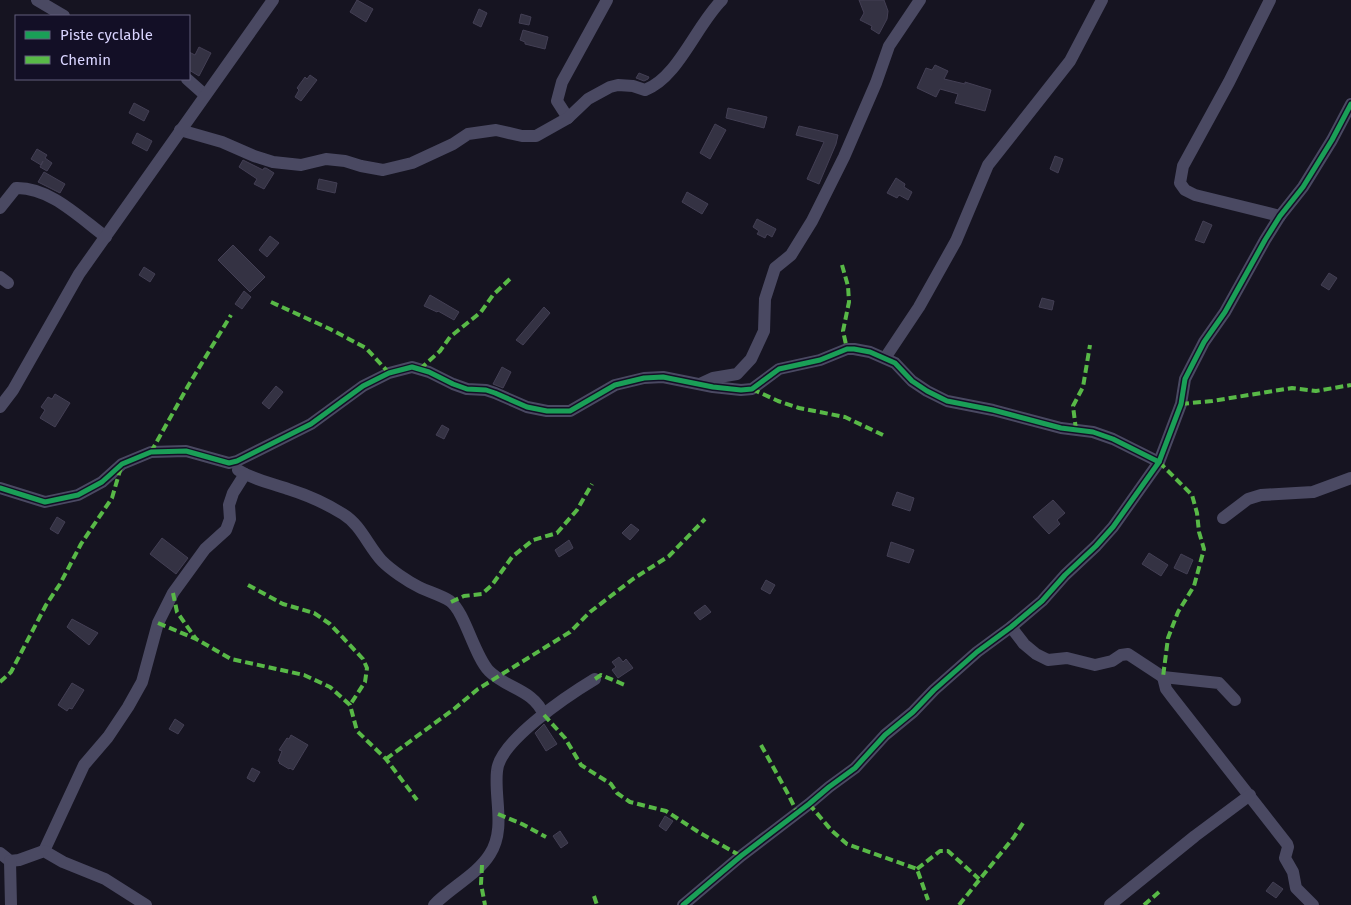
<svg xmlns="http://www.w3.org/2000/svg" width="1351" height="905" font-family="'Fira Sans',sans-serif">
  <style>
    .building { fill: #343243; stroke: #433f54 }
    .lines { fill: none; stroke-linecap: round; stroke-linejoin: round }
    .street { stroke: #4a4962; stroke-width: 12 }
    .quiet { stroke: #58b947; stroke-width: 4; stroke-dasharray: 8 4; stroke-linecap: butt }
    .cycleway-casing { stroke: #130f26; stroke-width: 8 }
    .cycleway { stroke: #1a9f57; stroke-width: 5 }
  </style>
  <rect width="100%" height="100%" fill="#161421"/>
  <!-- building -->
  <g class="building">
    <path d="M357,0L373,9L366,22L350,12Z"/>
    <path d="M859,0H884L888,11L887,19L879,34L871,29L872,26L860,20L864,13Z"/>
    <path d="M479,9L487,13L481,27L473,23Z"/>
    <path d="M521,14L531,17L529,25L519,23Z"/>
    <path d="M523,30L548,37L545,49L525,44V42L520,40Z"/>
    <path d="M199,47L211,53L199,76L189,70V52L195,55Z"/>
    <path d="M935,65L948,71L944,79L965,84V82L991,90L985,111L955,103L958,94L940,89L936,97L917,88L926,68L932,70Z"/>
    <path d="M639,73L649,77L648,79L644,81L636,78Z"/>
    <path d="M310,75L317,80L301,101L295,97L299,90L297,88L305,77L307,79Z"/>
    <path d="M134,103L149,111L144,121L129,113Z"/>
    <path d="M728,108L767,117L764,128L726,118Z"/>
    <path d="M715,124L726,130L710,159L700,153Z"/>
    <path d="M799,126L838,135L836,144L819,184L807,179L824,142L796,135Z"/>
    <path d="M137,133L152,141L147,151L132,143Z"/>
    <path d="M37,149L47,155L45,158L52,163L47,171L40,167L43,161L41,165L31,159Z"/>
    <path d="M1055,156L1063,159L1058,173L1050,169Z"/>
    <path d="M243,160L263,170L264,168H266L274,173L264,189L254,184L257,179L239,167Z"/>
    <path d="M44,172L65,184L60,193L38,182Z"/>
    <path d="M896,178L905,184L904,187L912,192L908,200L899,195L897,198L887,193Z"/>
    <path d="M319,179L337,183L335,193L317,189Z"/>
    <path d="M687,192L708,204L702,214L682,202Z"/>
    <path d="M757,219L776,229L772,237L767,234L765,238L757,234L759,231L753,227Z"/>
    <path d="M1203,221L1212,225L1204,243L1195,240Z"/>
    <path d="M270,236L279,243L267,257L259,250Z"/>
    <path d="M233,245L265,277L250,292L218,260Z"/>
    <path d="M144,267L155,274L150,282L139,275Z"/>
    <path d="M1329,273L1337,278L1329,290L1321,285Z"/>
    <path d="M244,291L251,297L242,309L235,304Z"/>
    <path d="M430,295L459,312L454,320L438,311L437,312L424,306Z"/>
    <path d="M1042,298L1054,301L1052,310L1039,307Z"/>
    <path d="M544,307L550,313L523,345L516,340Z"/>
    <path d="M502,367L511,372L503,388L493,384Z"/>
    <path d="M276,386L283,392L269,409L262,403Z"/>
    <path d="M55,394L70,403L55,427L40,418L45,410L41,407L48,397L52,399Z"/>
    <path d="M442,425L449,429L444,439L436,435Z"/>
    <path d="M897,492L914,498L910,511L892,505Z"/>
    <path d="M1053,500L1065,513L1057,520L1060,524L1049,534L1033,517Z"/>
    <path d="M57,517L65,522L58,534L50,529Z"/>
    <path d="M631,524L639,530L630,540L622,533Z"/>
    <path d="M162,538L188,558L176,574L150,554Z"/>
    <path d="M569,540L573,548L559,557L555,550Z"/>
    <path d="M891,542L914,550L909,563L887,556Z"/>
    <path d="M1149,553L1168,565L1161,576L1142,564Z"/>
    <path d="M1181,554L1193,560L1187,574L1174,568Z"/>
    <path d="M766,580L775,585L770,594L761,589Z"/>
    <path d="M705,605L711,612L700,620L694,613Z"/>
    <path d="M72,619L98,633L89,645L67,627Z"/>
    <path d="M619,657L623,662L626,659L633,668L618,678L612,670L616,667L612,662Z"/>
    <path d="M72,683L84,690L72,709L69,708L67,711L58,705Z"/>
    <path d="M175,719L184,725L178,734L169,729Z"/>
    <path d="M544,724L557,744L546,751L535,733Z"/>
    <path d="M291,735L308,745L293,770L290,768L289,769L279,763L280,762L278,761L282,751L279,750L287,738L289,739Z"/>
    <path d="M252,768L260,772L254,782L247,778Z"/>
    <path d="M665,816L673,821L666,831L659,826Z"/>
    <path d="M560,831L568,843L561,848L553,836Z"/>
    <path d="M1273,882L1283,889L1276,898L1266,891Z"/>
  </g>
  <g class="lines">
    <!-- street -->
    <g class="street">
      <path d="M37,0L64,16"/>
      <path d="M1270,0L1229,82L1183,166L1180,183L1185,190L1195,195L1280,216"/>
      <path d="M187,79L205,95"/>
      <path d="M568,118L557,101L562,82L607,0"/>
      <path d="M180,130L222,142L254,156L273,162L301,165L326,159L345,161L361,166L383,170L412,163L453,144L468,134L496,130L522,136H536L568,118L588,99L610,87L618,85L633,86L645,90C678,78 697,24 722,0"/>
      <path d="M0,208L16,188C50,187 80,218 106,237"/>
      <path d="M0,277L8,283"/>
      <path d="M885,358L919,307L956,241L988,165L1070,61L1102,0"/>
      <path d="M700,384L713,378L737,374L751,359L764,331L765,299L775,268L791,255L812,221L844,157L876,83L889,46L920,0"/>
      <path d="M0,407L13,390L79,274L273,0"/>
      <path d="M238,470C254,480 271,483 288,489C307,495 327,504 343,514C361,525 368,546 382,561C391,570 407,581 419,587C429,592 441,595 450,601C465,612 474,655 489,671C507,689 533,689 544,715"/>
      <path d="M0,488L45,502L78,495L102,482L122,464L151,452L186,451L229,463L237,461L311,424L363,386L389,373L412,367L429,372L453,384L467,389L486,390L495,393L527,407L547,411H570L615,385L644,378L663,377L713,387L741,390L752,389L779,369L820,360L847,349H854L870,352L895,363L912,381L927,391L947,401L993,410L1061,428L1093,432L1113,439L1159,462"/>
      <path d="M1223,518L1248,499L1261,495L1313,492L1351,478"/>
      <path d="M1011,627L1024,644L1036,654L1048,660L1067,658L1095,665L1112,661L1121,655L1128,654L1163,677L1219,683L1235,700"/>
      <path d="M1163,677L1166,689L1172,697L1287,844L1288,847L1285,858L1293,872L1296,888L1313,905"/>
      <path d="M44,851L84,765L108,737L128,707L142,682L158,623L173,593L205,549L226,530L230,519L229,505L233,493L245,474"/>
      <path d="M0,853L10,861L19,860L44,851L63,862L105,879L146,905"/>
      <path d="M10,861L11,905"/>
      <path d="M434,905C451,887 477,875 490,854C506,829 494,798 497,771C499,741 570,694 595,679"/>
      <path d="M683,905L741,856L809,804L829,787L855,768L885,735L913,712L934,690L977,652L1011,627L1042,601L1065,575L1096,546L1113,527L1159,462L1181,404L1185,379L1204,342L1225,312L1265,240L1280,216L1303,187L1332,140L1351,104"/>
      <path d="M1110,905L1195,836L1250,795"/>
    </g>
    <!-- quiet -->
    <g class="quiet">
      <path d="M842,265L848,286L849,302L843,331L847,349"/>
      <path d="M271,302L330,329L366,348L389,373"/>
      <path d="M420,369L440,351L450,337L481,312L493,295L512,277"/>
      <path d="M752,389L778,401L799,408L845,417L883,435"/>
      <path d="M1181,404L1212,401L1292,388L1316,391L1351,385"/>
      <path d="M1076,430L1073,406L1083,387L1090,345"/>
      <path d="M151,452L188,386L231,315"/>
      <path d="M1159,462L1192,495L1197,513L1199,532L1204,549L1194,586L1178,612L1168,638L1163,677"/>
      <path d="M248,585L283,604L314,613L330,624L363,659L367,668L365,682L350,705"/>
      <path d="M173,593L177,612L196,639"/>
      <path d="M451,602L464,596L482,594L492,585L512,557L533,540L557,533L577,510L592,484"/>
      <path d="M158,623L196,639L231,659L304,675L330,687L350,705L357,731L386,759L417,800"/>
      <path d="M595,679L601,675L625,685"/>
      <path d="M0,682L11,672L46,605L60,584L81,544L112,498L121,467"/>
      <path d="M544,715L565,738L581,765L611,784L617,793L630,802L666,811L700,833L741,856"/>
      <path d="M761,745L788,794L797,812"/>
      <path d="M386,759L454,709L478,689L570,632L590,612L633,579L669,556L705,519"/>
      <path d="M809,804L832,831L847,844L917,869L928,900"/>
      <path d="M498,814L522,824L546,837"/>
      <path d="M482,865L481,884L485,905"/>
      <path d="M917,869L940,851H948L979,879"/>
      <path d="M594,896L597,905"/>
      <path d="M959,905L1014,837L1025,820"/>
      <path d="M1144,905L1159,892"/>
    </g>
    <defs>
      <g id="cycleway">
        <path d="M0,488L45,502L78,495L102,482L122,464L151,452L186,451L229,463L237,461L311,424L363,386L389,373L412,367L429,372L453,384L467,389L486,390L495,393L527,407L547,411H570L615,385L644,378L663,377L713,387L741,390L752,389L779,369L820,360L847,349H854L870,352L895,363L912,381L927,391L947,401L993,410L1061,428L1093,432L1113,439L1159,462"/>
        <path d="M683,905L741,856L809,804L829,787L855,768L885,735L913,712L934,690L977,652L1011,627L1042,601L1065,575L1096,546L1113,527L1159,462L1181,404L1185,379L1204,342L1225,312L1265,240L1280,216L1303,187L1332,140L1351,104"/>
      </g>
    </defs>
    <!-- cycleway casing -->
    <use href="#cycleway" class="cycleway-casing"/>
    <!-- cycleway -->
    <use href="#cycleway" class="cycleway"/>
  </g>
  <!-- legend -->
  <rect x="15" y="15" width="175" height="65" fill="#130f26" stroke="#625e7d"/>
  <rect x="25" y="31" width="25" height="8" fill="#1a9f57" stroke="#625e7d"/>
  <text x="60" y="40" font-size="15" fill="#d9d4ff">Piste cyclable</text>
  <rect x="25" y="56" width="25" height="8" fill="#58b947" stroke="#625e7d"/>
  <text x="60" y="65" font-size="15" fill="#d9d4ff">Chemin</text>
</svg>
